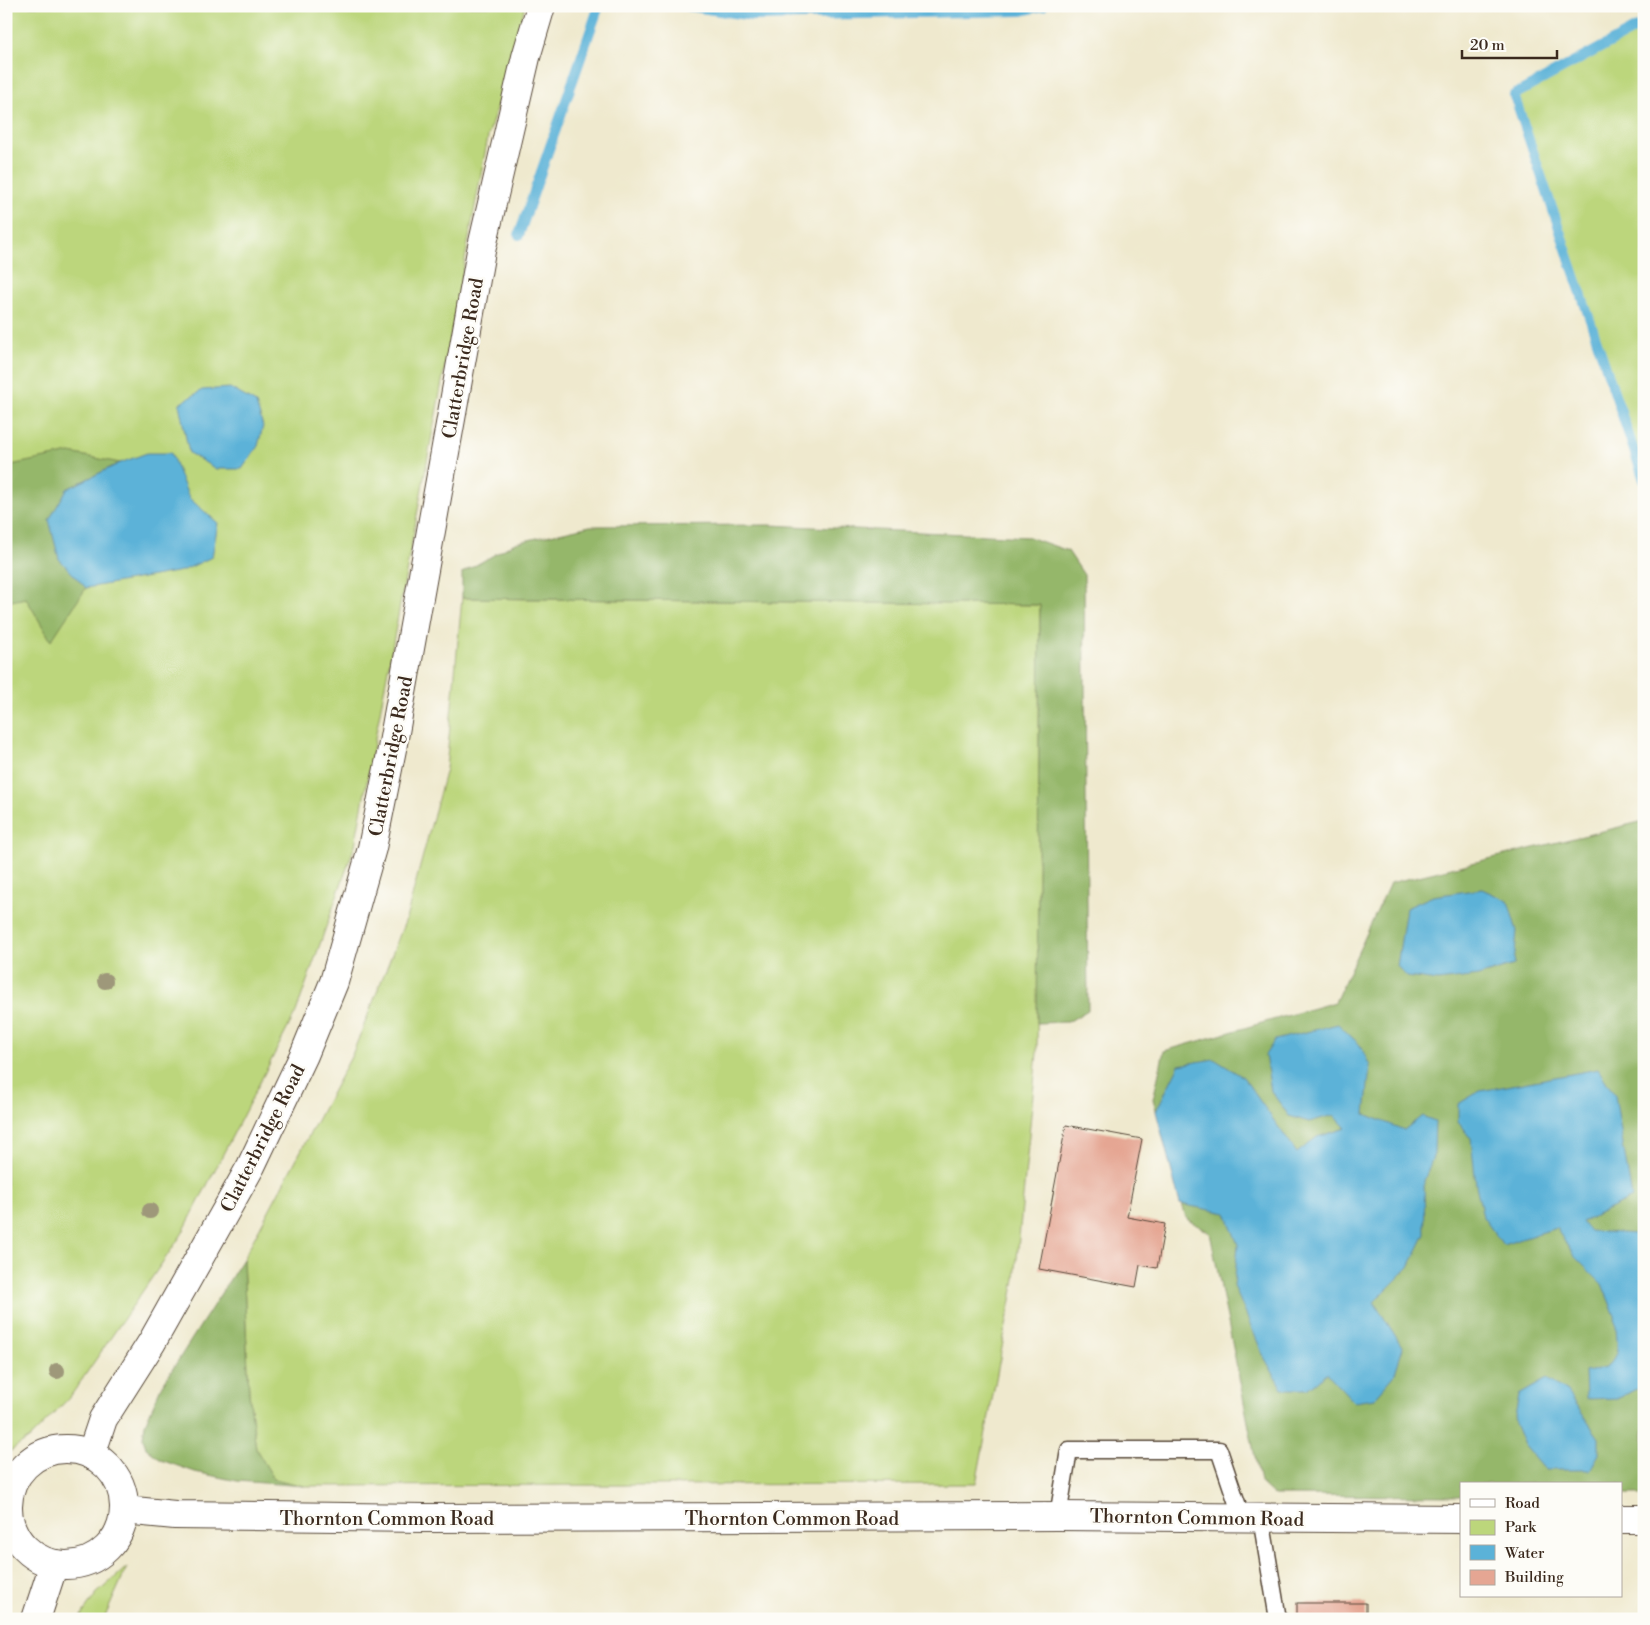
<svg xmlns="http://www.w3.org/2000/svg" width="1650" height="1625" font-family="'Libre Bodoni',serif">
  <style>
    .green { fill: #bcd67b; stroke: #7c804c }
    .forest { fill: #95b76b; stroke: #687044 }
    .water { fill: #5bb2d8; stroke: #4b6e7b }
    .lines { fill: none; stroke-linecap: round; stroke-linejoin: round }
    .stream { stroke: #5bb2d8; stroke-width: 10 }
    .building { fill: #e5a693 }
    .service-casing { stroke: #564738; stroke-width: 19 }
    .tertiary-casing { stroke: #564738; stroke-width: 30 }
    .secondary-casing { stroke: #564738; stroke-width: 30 }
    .service { stroke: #fff; stroke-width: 16 }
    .tertiary { stroke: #fff; stroke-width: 28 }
    .secondary { stroke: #fff; stroke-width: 28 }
    .tree { fill: #9e987a }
    .labels { text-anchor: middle; stroke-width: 5; stroke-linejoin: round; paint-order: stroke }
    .street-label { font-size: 19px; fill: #3b2a1e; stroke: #fdfcf7 }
  </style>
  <rect width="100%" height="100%" fill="#fdfcf7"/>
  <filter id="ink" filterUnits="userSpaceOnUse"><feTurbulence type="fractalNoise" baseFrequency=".02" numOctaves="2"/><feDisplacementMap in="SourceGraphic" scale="10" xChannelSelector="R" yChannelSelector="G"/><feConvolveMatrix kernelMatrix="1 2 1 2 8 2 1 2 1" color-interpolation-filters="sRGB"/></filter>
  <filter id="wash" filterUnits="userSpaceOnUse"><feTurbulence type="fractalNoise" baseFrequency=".0096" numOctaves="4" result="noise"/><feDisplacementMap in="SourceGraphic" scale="20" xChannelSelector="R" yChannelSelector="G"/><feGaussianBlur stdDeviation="1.12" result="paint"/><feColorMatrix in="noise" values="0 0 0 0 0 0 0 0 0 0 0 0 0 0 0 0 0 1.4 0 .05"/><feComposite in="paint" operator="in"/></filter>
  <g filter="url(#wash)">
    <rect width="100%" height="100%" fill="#efe9ce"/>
    <!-- green -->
    <g class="green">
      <path d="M6,6H525L488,137L355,845L296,1012L182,1234L70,1397L30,1438L6,1454Z"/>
      <path d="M1644,24V480L1514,95Z"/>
      <path d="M462,598L1040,605L1037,1053L1015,1279L976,1484L304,1486L274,1479L256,1450L249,1393L243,1259L352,1055L406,919L446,769Z"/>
      <path d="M127,1567L104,1619H79L96,1594Z"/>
    </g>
    <!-- forest -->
    <g class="forest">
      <path d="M70,453L120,463L67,489L59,558L86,588L51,641L26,598L6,602V466Z"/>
      <path d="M770,525L1029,537L1068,551L1084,575L1088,1010L1068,1022L1037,1023L1040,605L462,598V573L515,543L590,526Z"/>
      <path d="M1644,821V1495H1621V1484H1461V1496L1274,1495L1260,1482L1210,1233L1186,1218L1153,1099L1164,1051L1335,1002L1390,883Z"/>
      <path d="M243,1259L249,1393L256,1449L274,1479L304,1486L237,1481L195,1472L161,1460L146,1448L143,1437L145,1424L161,1387Z"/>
    </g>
    <!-- water -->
    <g class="water">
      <path d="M230,388L256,403L263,426L258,446L242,469H216L189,453L179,404L202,390Z"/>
      <path d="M147,453H171L189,498L218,523L212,557L182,571L86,588L59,559L49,520L67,489L120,463Z"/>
      <path d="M1482,889L1508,901L1517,931L1514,965L1478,976L1438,981L1407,977L1397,966L1406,908L1433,896Z"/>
      <path d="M1338,1024L1360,1045L1370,1066L1365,1114L1404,1130L1422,1116L1435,1121L1434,1154L1424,1181L1425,1234L1409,1267L1374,1302L1403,1348L1394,1376L1374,1399L1354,1402L1327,1373L1307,1389H1282L1263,1355L1234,1286L1238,1245L1226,1213L1180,1204L1156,1111L1179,1065L1214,1059L1243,1077L1297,1153L1317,1137L1346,1128L1334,1115L1309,1122L1289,1116L1271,1091L1265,1055L1275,1040Z"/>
      <path d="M1598,1069L1615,1095L1632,1198L1582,1222L1590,1231L1637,1234L1644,1280V1385L1619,1398L1586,1399L1585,1372L1606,1368L1618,1352L1615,1316L1602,1284L1574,1256L1556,1228L1503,1245L1483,1217L1476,1185L1471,1139L1458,1122V1104L1480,1091Z"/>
      <path d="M1547,1379L1567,1392L1599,1438V1454L1590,1470H1545L1524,1445L1514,1421L1519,1395Z"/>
    </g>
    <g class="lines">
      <!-- stream -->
      <g class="stream">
        <path d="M687,6L753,16L1021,11L1043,6"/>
        <path d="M1644,24L1514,95L1644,480"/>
        <path d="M519,235L599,6"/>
      </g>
    </g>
    <g id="blocks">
      <!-- building -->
      <g class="building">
        <path d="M1066,1125L1142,1139L1127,1217L1165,1224L1157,1268L1140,1265L1136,1287L1039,1269Z"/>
        <rect x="1297" y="1603" width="69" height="16"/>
      </g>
    </g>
  </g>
  <g filter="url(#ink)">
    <use href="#blocks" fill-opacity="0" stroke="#564738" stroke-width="1"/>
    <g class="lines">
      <defs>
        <g id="service">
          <path d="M1058,1516L1069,1450H1219L1242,1518"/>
          <path d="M1261,1518L1278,1619"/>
        </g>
        <g id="tertiary">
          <path d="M124,1510L175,1515L425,1518L1058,1516L1461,1519"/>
          <path d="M1621,1519H1644"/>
        </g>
        <g id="secondary">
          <circle cx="66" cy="1507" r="58"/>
          <path d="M91,1455L103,1419L152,1342L251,1166L304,1055L334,982L372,848L392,749L481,251L526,57L541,6"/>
          <path d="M36,1619L54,1564"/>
        </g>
      </defs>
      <!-- service casing -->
      <use href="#service" class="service-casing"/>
      <!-- tertiary casing -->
      <use href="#tertiary" class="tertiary-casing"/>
      <!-- secondary casing -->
      <use href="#secondary" class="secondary-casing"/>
      <!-- service -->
      <use href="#service" class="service"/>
      <!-- tertiary -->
      <use href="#tertiary" class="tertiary"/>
      <!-- secondary -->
      <use href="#secondary" class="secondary"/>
    </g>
    <!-- trees -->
    <g class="tree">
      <circle cx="105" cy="981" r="8"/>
      <circle cx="150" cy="1211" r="8"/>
      <circle cx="57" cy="1371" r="8"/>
    </g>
  </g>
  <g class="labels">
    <!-- street labels -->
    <g class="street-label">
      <text transform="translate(462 358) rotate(-80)" y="7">Clatterbridge Road</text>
      <text transform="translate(390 756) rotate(-79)" y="7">Clatterbridge Road</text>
      <text transform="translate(262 1138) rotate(-63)" y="7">Clatterbridge Road</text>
      <text transform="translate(1197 1517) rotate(1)" y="7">Thornton Common Road</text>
      <text x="387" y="1525">Thornton Common Road</text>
      <text x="792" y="1525">Thornton Common Road</text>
    </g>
  </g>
  <!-- margin -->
  <rect width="1650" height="1625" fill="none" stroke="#fdfcf7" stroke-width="25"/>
  <!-- legend -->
  <rect x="1460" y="1482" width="162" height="115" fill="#fdfcf7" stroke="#afa8a0"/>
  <rect x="1470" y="1499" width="25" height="8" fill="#ffffff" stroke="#afa8a0"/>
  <text x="1505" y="1508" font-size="15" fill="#3b2a1e">Road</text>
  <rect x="1470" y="1520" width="25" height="15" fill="#bcd67b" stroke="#afa8a0"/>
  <text x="1505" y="1532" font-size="15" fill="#3b2a1e">Park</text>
  <rect x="1470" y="1545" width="25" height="15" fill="#5bb2d8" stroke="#afa8a0"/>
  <text x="1505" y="1558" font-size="15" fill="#3b2a1e">Water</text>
  <rect x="1470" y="1570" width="25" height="15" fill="#e5a693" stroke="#afa8a0"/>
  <text x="1505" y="1582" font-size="15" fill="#3b2a1e">Building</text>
  <!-- scale -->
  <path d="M1462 50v8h95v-8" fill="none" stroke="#3b2a1e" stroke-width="2.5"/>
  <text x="1470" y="50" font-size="15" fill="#3b2a1e" stroke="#fdfcf7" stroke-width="4" paint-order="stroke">20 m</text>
</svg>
